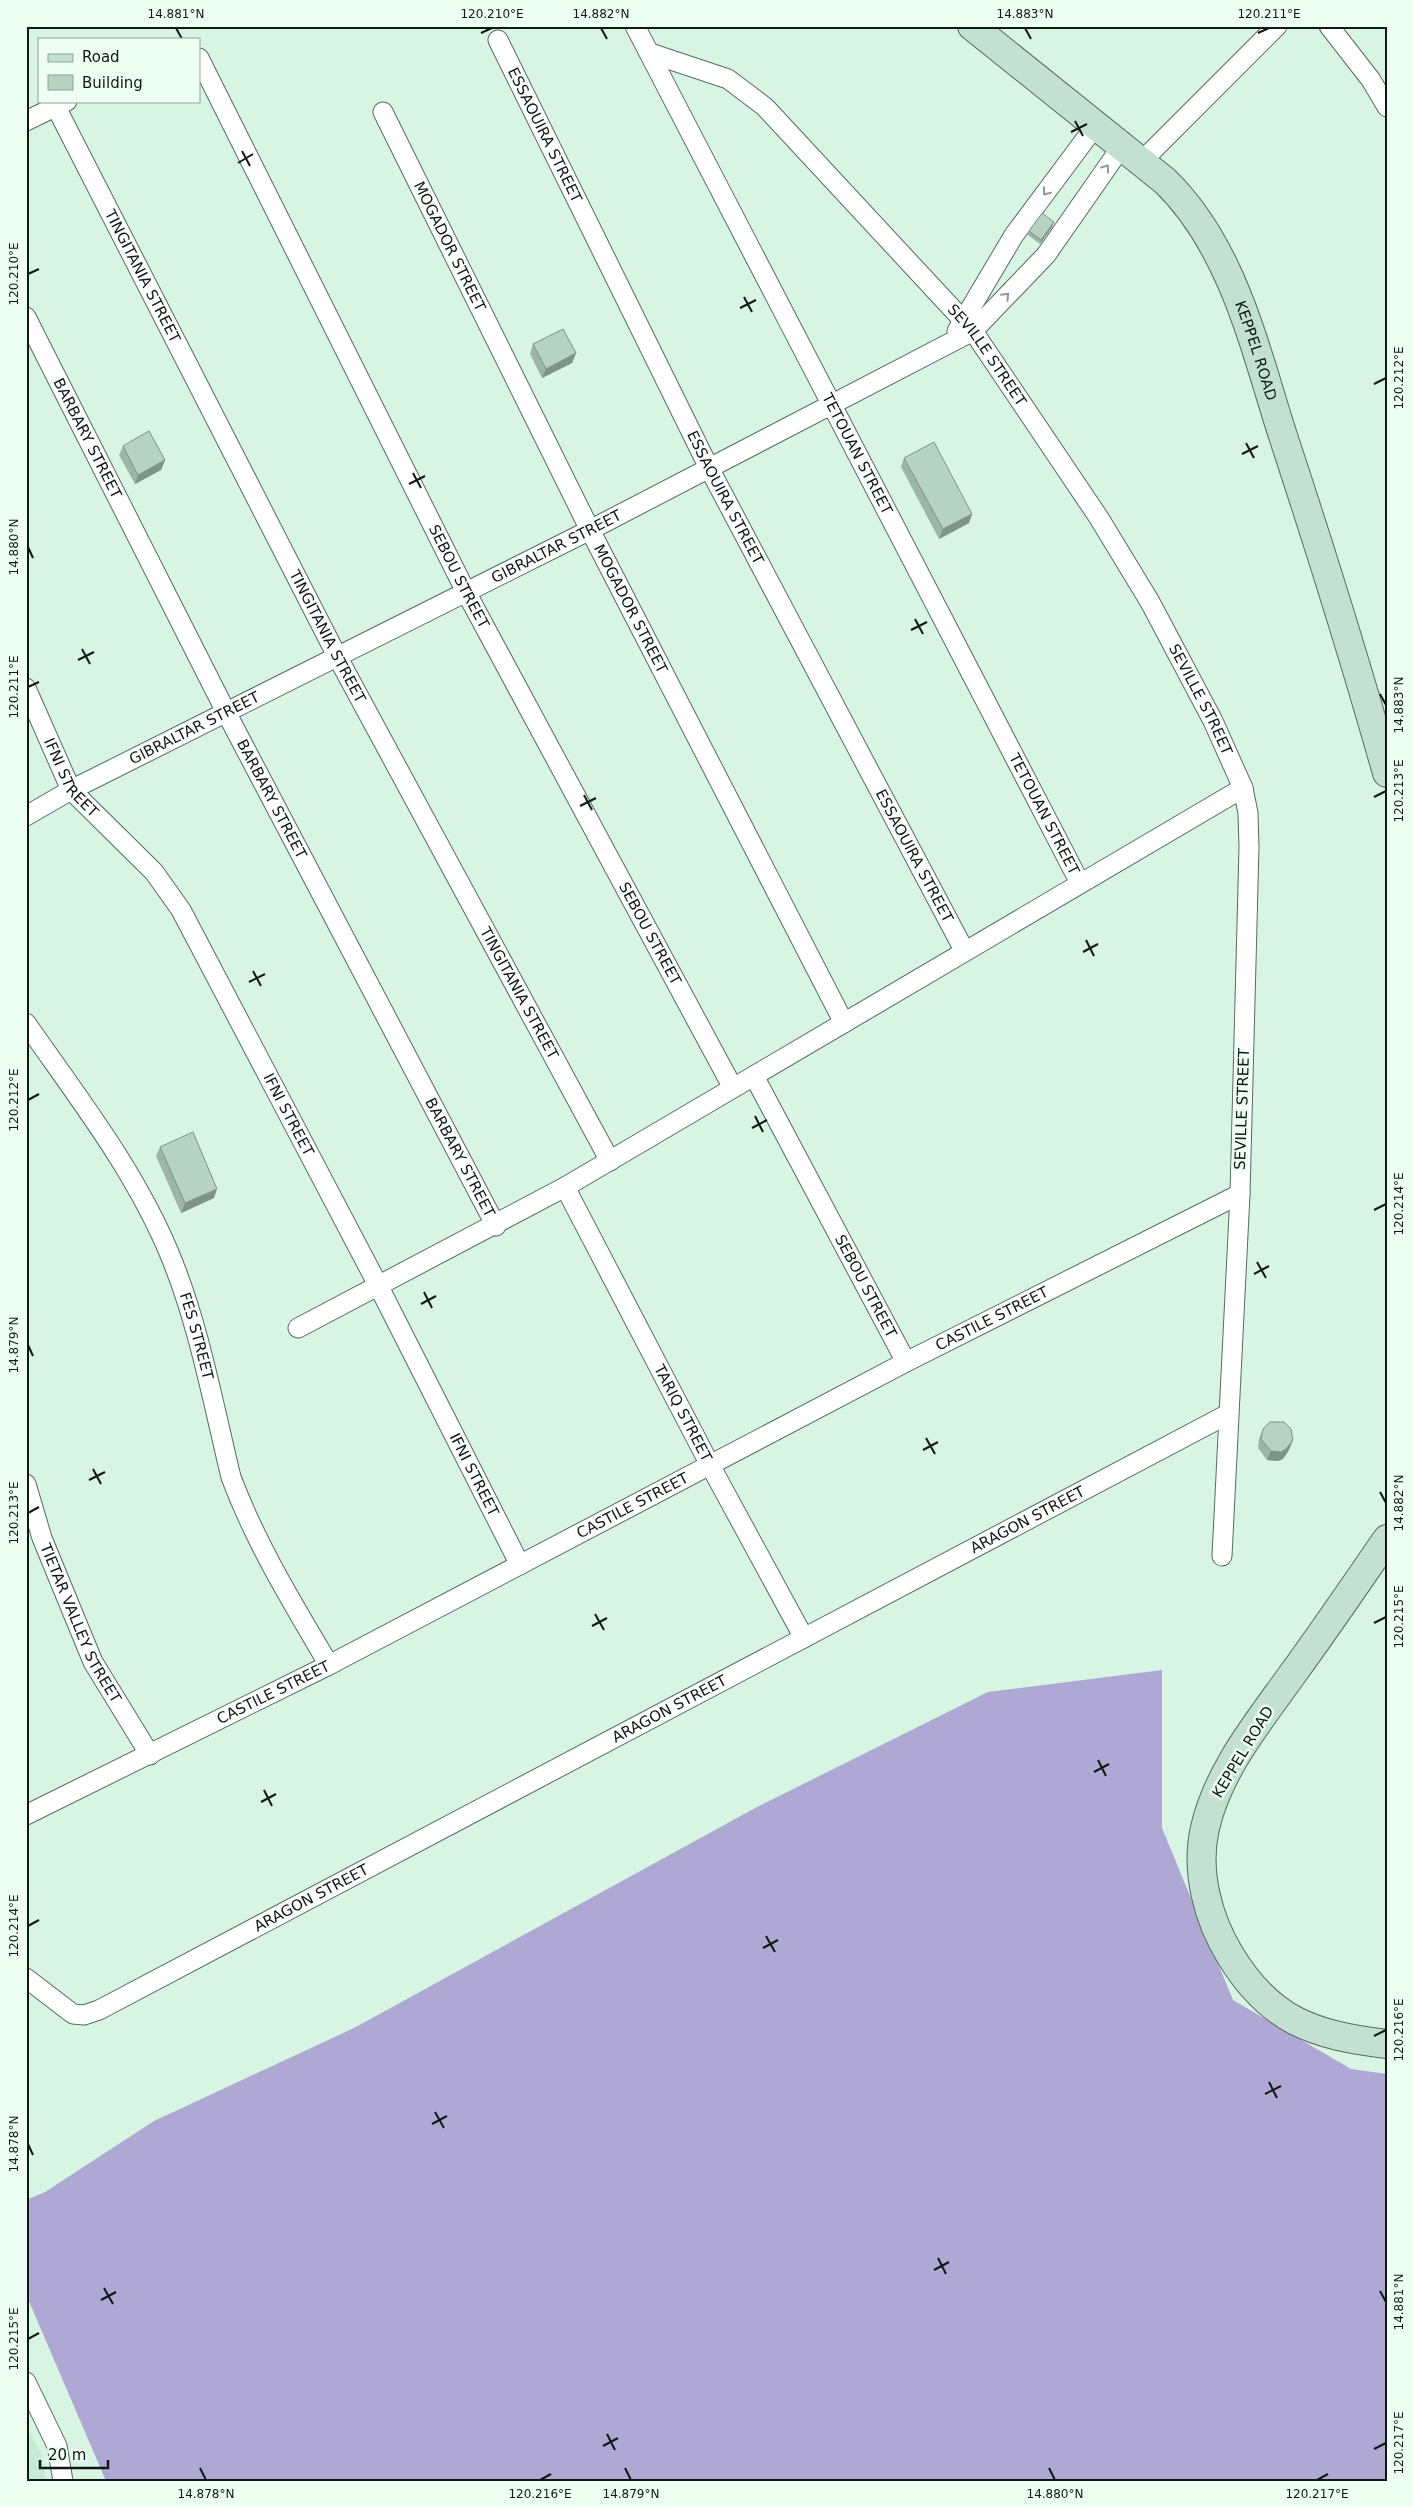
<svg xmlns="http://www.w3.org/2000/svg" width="1413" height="2507" font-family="'DejaVu Sans',sans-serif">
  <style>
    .built { fill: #c7ebd5 }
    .forest { fill: #afa7d4 }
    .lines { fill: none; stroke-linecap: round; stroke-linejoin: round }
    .street-casing { stroke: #546d5e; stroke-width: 21 }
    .secondary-casing { stroke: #546d5e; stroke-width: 30 }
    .street { stroke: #fff; stroke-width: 19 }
    .secondary { stroke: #c3e1d2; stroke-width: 28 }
    .wall { fill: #9db5a6 }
    .shaded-wall { fill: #7f9387 }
    .building { fill: #b6d2c1; stroke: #7f9387 }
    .oneway { stroke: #939895 }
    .ticks { fill: none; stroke: #0f1913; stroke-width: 2 }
    .labels { text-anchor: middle; stroke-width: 5; stroke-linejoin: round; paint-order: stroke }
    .street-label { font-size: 15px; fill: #0f1913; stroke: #edfef3 }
    .neatline { fill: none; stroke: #0f1913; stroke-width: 2 }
    .ticks-label { font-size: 12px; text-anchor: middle; fill: #0f1913 }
  </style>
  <rect width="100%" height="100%" fill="#d8f4e2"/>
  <!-- built -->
  <path class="built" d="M26,2426L41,2453L47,2481H26Z"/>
  <!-- forest -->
  <path class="forest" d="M1162,1670V1828L1233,2000L1351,2069L1387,2074V2481H106L28,2299L26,2200L45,2192L154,2121L354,2028L757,1807L988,1692Z"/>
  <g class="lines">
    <defs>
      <g id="street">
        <path id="s1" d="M635,26L1080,883"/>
        <path d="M1329,26L1371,80L1387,107"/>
        <path id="s2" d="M498,40L709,468L964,950"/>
        <path id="s3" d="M650,53L728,79L765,107L973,331L1099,518L1150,602L1213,721L1243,788L1248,813L1249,847L1240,1194L1222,1556"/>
        <path id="s4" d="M199,58L466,592L733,1088"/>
        <path id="s5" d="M56,107L338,658L610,1161"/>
        <path id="s6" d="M383,112L590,530L844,1023"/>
        <path d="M26,121L67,101"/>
        <path d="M1142,161L1277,26"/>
        <path id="s7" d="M26,317L227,714L496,1226"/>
        <path d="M957,331L1014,235L1096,125"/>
        <path id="s8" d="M26,688L71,790L154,872L181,910L379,1287L520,1565"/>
        <path id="s9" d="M26,816L71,790L590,530L973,331L1046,255L1122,146"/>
        <path id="s10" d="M26,1023C78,1098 135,1170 170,1255C199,1325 213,1403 231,1477C256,1544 293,1604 329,1665"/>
        <path id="s11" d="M754,1076L906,1362"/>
        <path id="s12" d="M565,1187L710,1465L804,1638"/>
        <path d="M298,1328L565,1187L1243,788"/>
        <path id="s13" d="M26,1484L42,1538L93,1662L150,1755"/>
        <path id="s14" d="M26,1815L329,1665L906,1362L1240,1194"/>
        <path id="s15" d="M26,1978L73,2014L84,2015L99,2010L1228,1414"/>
        <path d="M26,2382L57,2446L63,2481"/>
      </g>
      <g id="secondary">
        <path id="s16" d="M972,26L1165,181C1233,247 1255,349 1283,436C1320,548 1355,660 1387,773"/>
        <path d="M1387,1539C1356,1584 1326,1628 1294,1672C1260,1720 1218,1770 1205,1828C1195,1871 1208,1919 1230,1955C1270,2021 1313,2035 1387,2044"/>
      </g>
    </defs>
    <!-- street casing -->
    <use href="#street" class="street-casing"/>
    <!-- secondary casing -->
    <use href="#secondary" class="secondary-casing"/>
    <!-- street -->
    <use href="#street" class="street"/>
    <!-- secondary -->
    <use href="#secondary" class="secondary"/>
  </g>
  <!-- wall -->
  <g class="wall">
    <path d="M1054,222L1052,227L1040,244L1028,235L1029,231Z"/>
    <path d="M533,344L576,353L572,363L542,378L530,354Z"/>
    <path d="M123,446L165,460L161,470L135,484L119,455Z"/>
    <path d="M904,458L972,514L969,523L939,539L901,467Z"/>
    <path d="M160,1147L214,1198L181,1213L156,1156Z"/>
    <path d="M1263,1429L1289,1450L1283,1459L1278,1461L1267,1460L1258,1448L1259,1439Z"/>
  </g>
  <!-- shaded-wall -->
  <g class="shaded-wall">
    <path d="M1054,222L1052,227L1040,244L1041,240Z"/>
    <path d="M576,353L572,363L542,378L546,369Z"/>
    <path d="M165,460L161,470L135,484L138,475Z"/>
    <path d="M972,514L969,523L939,539L943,529Z"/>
    <path d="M217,1189L214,1198L181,1213L185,1203Z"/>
    <path d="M1293,1440L1289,1450L1283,1459L1278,1461L1267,1460L1271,1451Z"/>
  </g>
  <!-- building -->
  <g class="building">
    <path d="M1042,213L1054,222L1041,240L1029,231Z"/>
    <path d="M563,329L576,353L546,369L533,344Z"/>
    <path d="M149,431L165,460L138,475L123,446Z"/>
    <path d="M934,442L972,514L943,529L904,458Z"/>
    <path d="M193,1132L217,1189L185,1203L160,1147Z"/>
    <path d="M1270,1422H1284L1291,1429L1293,1440L1286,1449L1281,1452L1271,1451L1261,1439L1263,1429Z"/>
  </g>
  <!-- one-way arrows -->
  <defs><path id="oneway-chevron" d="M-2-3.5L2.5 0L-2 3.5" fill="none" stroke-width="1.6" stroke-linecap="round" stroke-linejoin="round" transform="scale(1.25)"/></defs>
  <g class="oneway">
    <use href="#oneway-chevron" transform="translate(1106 168) rotate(-55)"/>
    <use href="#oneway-chevron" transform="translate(1046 192) rotate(127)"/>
    <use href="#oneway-chevron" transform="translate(1006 296) rotate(-46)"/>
  </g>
  <!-- ticks -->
  <path class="ticks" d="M176,28L182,39M601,28L607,39M1025,28L1031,39M481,33L492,28M1258,33L1269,28M1075,121L1083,136M1071,132L1087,124M242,151L250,166M238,163L253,154M28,274L39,269M744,297L752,312M740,308L756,300M1374,384L1386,378M1246,443L1254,458M1242,454L1258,446M413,473L421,488M409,484L425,476M28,547L33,558M915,619L923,634M911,630L927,622M82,649L90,664M78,660L94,652M28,687L39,682M1380,694L1386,705M584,795L592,810M1374,797L1386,791M580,806L596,798M1086,940L1094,956M1083,952L1098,944M253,971L261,986M249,982L265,974M28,1100L39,1094M755,1116L763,1132M752,1128L767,1120M1374,1210L1386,1204M1257,1262L1266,1278M1254,1274L1269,1266M424,1292L432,1308M421,1304L436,1296M28,1345L33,1356M926,1438L935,1454M923,1450L938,1442M93,1469L101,1484M89,1480L105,1472M1380,1492L1386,1503M28,1513L39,1507M595,1614L604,1630M1374,1623L1386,1617M592,1626L607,1618M1098,1760L1106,1776M1094,1772L1109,1764M264,1790L272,1806M261,1802L276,1794M28,1926L39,1920M766,1936L775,1952M763,1948L778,1940M1374,2036L1386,2030M1269,2082L1277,2098M1265,2094L1281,2086M435,2112L444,2128M432,2124L447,2116M28,2144L33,2155M938,2258L946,2274M934,2270L949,2262M104,2288L113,2304M1380,2291L1386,2302M101,2300L116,2292M28,2339L39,2333M607,2434L615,2450M603,2446L618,2438M1374,2449L1386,2443M200,2468L206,2480M625,2468L631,2480M1049,2468L1055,2480M540,2480L551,2474M1317,2480L1328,2474"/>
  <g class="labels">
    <!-- street labels -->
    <g class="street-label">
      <text dy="5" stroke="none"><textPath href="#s2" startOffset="106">ESSAOUIRA STREET</textPath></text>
      <text dy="5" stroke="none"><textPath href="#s6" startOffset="150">MOGADOR STREET</textPath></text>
      <text dy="5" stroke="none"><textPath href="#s5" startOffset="190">TINGITANIA STREET</textPath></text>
      <text dy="5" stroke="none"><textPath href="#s16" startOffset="442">KEPPEL ROAD</textPath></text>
      <text dy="5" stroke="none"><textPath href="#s3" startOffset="462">SEVILLE STREET</textPath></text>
      <text dy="5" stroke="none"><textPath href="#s7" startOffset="136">BARBARY STREET</textPath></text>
      <text dy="5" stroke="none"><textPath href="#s1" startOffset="482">TETOUAN STREET</textPath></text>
      <text dy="5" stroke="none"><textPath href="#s2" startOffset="511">ESSAOUIRA STREET</textPath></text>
      <text dy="5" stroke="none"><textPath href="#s9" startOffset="595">GIBRALTAR STREET</textPath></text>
      <text dy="5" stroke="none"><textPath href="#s4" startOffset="580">SEBOU STREET</textPath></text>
      <text dy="5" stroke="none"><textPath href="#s6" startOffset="555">MOGADOR STREET</textPath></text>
      <text dy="5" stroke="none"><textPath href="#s5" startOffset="595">TINGITANIA STREET</textPath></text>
      <text dy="5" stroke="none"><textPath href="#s3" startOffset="868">SEVILLE STREET</textPath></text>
      <text dy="5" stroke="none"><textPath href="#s9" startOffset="190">GIBRALTAR STREET</textPath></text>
      <text dy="5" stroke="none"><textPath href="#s8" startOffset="101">IFNI STREET</textPath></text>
      <text dy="5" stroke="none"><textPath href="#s7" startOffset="541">BARBARY STREET</textPath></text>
      <text dy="5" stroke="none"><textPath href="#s1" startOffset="888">TETOUAN STREET</textPath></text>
      <text dy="5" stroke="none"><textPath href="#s2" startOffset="916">ESSAOUIRA STREET</textPath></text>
      <text dy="5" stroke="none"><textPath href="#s4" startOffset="985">SEBOU STREET</textPath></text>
      <text dy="5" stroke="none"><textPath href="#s5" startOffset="1000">TINGITANIA STREET</textPath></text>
      <text transform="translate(1242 1109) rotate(-88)" y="5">SEVILLE STREET</text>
      <text dy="5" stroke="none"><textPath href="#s8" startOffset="506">IFNI STREET</textPath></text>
      <text dy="5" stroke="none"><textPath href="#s7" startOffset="946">BARBARY STREET</textPath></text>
      <text dy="5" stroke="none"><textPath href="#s11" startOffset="238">SEBOU STREET</textPath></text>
      <text dy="5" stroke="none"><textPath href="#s14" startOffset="1086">CASTILE STREET</textPath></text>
      <text dy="5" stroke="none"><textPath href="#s10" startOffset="359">FES STREET</textPath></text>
      <text dy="5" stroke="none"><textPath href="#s12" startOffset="255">TARIQ STREET</textPath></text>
      <text dy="5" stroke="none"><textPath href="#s8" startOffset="911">IFNI STREET</textPath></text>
      <text dy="5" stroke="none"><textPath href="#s14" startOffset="681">CASTILE STREET</textPath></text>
      <text dy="5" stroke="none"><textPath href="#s15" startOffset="1136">ARAGON STREET</textPath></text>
      <text dy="5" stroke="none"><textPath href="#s13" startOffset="150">TIETAR VALLEY STREET</textPath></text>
      <text dy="5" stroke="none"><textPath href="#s14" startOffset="276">CASTILE STREET</textPath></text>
      <text dy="5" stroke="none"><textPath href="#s15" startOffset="731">ARAGON STREET</textPath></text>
      <text transform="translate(1243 1752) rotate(-59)" y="5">KEPPEL ROAD</text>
      <text dy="5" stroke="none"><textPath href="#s15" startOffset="326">ARAGON STREET</textPath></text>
    </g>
  </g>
  <!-- border -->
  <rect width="1413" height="2507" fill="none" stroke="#edfef3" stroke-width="55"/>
  <!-- legend -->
  <rect x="38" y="38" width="162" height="65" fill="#edfef3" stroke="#94a299"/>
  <rect x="48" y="54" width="25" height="8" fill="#c3e1d2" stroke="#94a299"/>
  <text x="82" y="62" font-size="15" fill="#0f1913">Road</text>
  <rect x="48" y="75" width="25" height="15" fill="#b6d2c1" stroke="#94a299"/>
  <text x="82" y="88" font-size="15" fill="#0f1913">Building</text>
  <!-- scale -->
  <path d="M40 2460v8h68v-8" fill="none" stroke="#0f1913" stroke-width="2.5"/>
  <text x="48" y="2460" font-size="15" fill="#0f1913" stroke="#edfef3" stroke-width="4" paint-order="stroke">20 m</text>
  <rect x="28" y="28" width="1358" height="2452" class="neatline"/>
  <g class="ticks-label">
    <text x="176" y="18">14.881°N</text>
    <text x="492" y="18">120.210°E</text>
    <text x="601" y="18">14.882°N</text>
    <text x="1025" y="18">14.883°N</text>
    <text x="1269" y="18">120.211°E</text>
    <text transform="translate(14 274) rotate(-90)" y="4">120.210°E</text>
    <text transform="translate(1399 378) rotate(-90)" y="4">120.212°E</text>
    <text transform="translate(14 547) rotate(-90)" y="4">14.880°N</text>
    <text transform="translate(14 687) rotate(-90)" y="4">120.211°E</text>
    <text transform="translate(1399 705) rotate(-90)" y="4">14.883°N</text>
    <text transform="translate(1399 791) rotate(-90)" y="4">120.213°E</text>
    <text transform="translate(14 1100) rotate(-90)" y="4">120.212°E</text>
    <text transform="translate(1399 1204) rotate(-90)" y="4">120.214°E</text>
    <text transform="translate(14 1345) rotate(-90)" y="4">14.879°N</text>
    <text transform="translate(1399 1503) rotate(-90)" y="4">14.882°N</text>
    <text transform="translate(14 1513) rotate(-90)" y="4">120.213°E</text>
    <text transform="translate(1399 1617) rotate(-90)" y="4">120.215°E</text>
    <text transform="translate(14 1926) rotate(-90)" y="4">120.214°E</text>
    <text transform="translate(1399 2030) rotate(-90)" y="4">120.216°E</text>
    <text transform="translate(14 2144) rotate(-90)" y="4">14.878°N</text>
    <text transform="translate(1399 2302) rotate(-90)" y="4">14.881°N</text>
    <text transform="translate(14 2339) rotate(-90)" y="4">120.215°E</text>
    <text transform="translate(1399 2443) rotate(-90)" y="4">120.217°E</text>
    <text x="206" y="2498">14.878°N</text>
    <text x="540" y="2498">120.216°E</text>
    <text x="631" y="2498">14.879°N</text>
    <text x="1055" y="2498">14.880°N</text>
    <text x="1317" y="2498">120.217°E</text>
  </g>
</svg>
